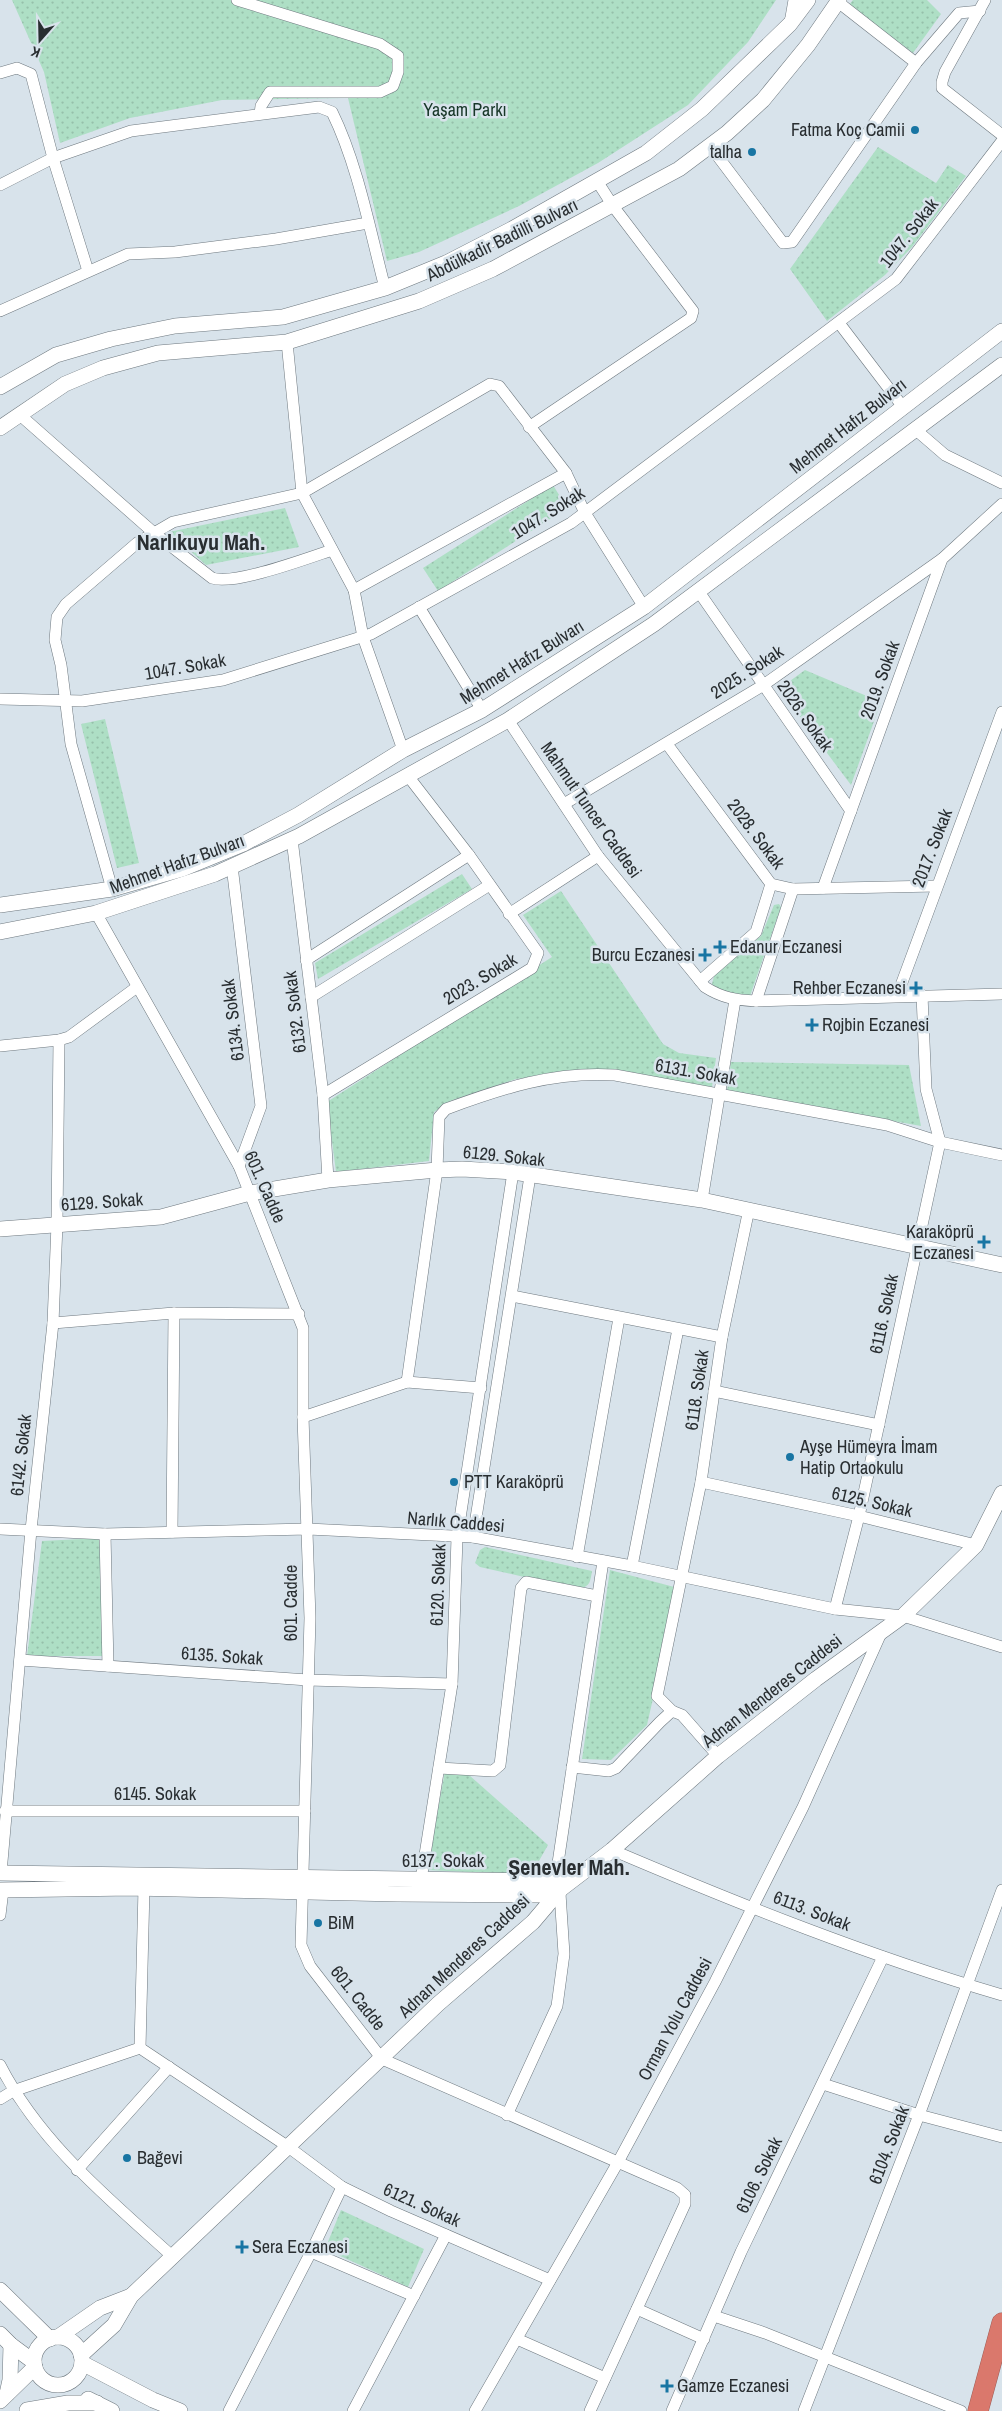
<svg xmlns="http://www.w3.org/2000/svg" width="1002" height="2411" font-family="'Archivo Narrow',sans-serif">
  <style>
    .grass { fill: url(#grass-dots) }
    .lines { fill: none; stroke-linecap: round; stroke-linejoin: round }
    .street-casing { stroke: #6e787f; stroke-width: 12 }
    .secondary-casing { stroke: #6e787f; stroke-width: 16 }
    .highway-casing { stroke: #9c5e57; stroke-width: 21 }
    .street { stroke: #fff; stroke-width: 11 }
    .secondary { stroke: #fff; stroke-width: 15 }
    .highway { stroke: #da786c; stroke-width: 20 }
    .poi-dot { fill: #1875a3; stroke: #d8e3eb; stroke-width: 2 }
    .labels { text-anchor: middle; stroke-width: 5; stroke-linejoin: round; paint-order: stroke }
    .park-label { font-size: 18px; fill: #163627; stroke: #d8e3eb }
    .poi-label { font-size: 18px; fill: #292e31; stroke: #d8e3eb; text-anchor: start }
    .street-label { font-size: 18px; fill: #292e31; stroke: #d8e3eb }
    .district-label { font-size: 22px; font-weight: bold; fill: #292e31; stroke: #d8e3eb }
  </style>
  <defs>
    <pattern id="grass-dots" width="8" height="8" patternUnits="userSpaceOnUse" patternTransform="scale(1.25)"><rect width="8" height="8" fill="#aedfc5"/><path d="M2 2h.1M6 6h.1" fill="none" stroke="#96c0aa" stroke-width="1.8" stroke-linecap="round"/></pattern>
  </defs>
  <rect width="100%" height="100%" fill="#d8e3eb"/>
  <!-- grass -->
  <g class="grass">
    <path d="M12,0H776L748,42L688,105L598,163L519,206L419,252L387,261L348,98L222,100L130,118L60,143L44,72Z"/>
    <path d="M853,0H927L941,14L913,53L849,5Z"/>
    <path d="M878,147L936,183L948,165L966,176L912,247L885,275L827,321L790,269Z"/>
    <path d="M553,485L567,508L438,591L423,568Z"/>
    <path d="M285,508L299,547L206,565L169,532Z"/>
    <path d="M805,670L881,702L851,785L779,689Z"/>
    <path d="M105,719L139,863L117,868L81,724Z"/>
    <path d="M462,874L472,889L318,979L315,963Z"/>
    <path d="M561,891L663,1044L679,1053L716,1058L712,1087L588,1070L516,1079L450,1101L434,1112L429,1161L336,1172L327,1102L552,957L523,915Z"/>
    <path d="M779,904L781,907L750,996L721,992L712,984L714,976L761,936L774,905Z"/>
    <path d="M731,1062L909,1065L921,1126L727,1091Z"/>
    <path d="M101,1538L105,1656H27L42,1541Z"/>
    <path d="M485,1547L592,1571C590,1583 590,1587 577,1589L480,1567L475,1563L480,1550Z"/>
    <path d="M610,1570L678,1588L647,1725L611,1760L582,1759Z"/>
    <path d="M445,1771L469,1775L548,1845L531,1875L427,1870Z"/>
    <path d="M341,2210L424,2249L408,2287L325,2249Z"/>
  </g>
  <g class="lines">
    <defs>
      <g id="street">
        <path d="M237,0L380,44L398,56V72L393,86L380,92H270L261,106L260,114"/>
        <path d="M985,0L945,72L942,82V88L1002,135"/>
        <path d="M838,2L916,63"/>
        <path d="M790,23L794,0"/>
        <path d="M0,73L17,68L31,74L53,158L88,271"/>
        <path d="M710,146L783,243L792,242L916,63L959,13L980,11"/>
        <path d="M0,185L53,158L131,131L319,107L332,112C358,165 370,231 385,288"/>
        <path d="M0,311L128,254L175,252L276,239L368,223"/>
        <path d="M839,323L903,407"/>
        <path d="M287,342L302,493L354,590L363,637L403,750"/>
        <path d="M20,415L154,533L212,578C233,586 308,558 332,550"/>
        <path d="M529,427L691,318L693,311L613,206L597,181"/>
        <path d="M916,430L945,455L1002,483"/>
        <path d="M354,590L566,473L585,513L644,607"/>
        <path d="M699,592L851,811"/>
        <path d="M419,607L482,710"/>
        <path d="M0,699L82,701L223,680L371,634L571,523L896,279L1002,141"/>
        <path d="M508,720L598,856L705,987C722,998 736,1000 756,1001L1002,994"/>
        <path d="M667,744L771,884L793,889L936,886"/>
        <path d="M564,804L762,686L942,559"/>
        <path d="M292,839L323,1095L328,1180"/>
        <path d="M232,866L261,1106L239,1166"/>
        <path d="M823,888L942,559L1002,504"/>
        <path d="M112,889L71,744L61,665L55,640L57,617L66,604L137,543L173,522L302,493L490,384L499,386L566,473"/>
        <path d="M96,913L239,1166L303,1328V1417L310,1618L301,1945L310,1966L382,2059L677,2188L685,2195V2204L674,2228L590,2411"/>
        <path d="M509,914L598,856"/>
        <path d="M306,960L469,855"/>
        <path d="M700,981L756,932L771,884"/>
        <path d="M897,996L1002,712"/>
        <path d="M311,997L488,886"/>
        <path d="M756,1001L793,889"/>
        <path d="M0,1046L59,1040L69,1037L137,987"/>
        <path d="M323,1095L532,968L538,953L469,855L408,776"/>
        <path d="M702,1200L735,1000"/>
        <path d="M512,1296L722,1337"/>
        <path d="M53,1323L174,1313L299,1314"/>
        <path d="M407,1382L437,1170L439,1117L446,1109C503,1088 554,1071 615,1075L887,1125L940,1142L1002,1155"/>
        <path d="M714,1391L879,1425"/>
        <path d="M303,1417L407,1382L481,1388"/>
        <path d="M701,1482L859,1516L976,1545"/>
        <path d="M0,1529L105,1534L308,1529L473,1537L632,1566L835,1609L903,1616L1002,1647"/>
        <path d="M172,1532L174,1313"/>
        <path d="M105,1534L108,1666"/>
        <path d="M473,1537L530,1176"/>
        <path d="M577,1557L619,1318"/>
        <path d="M632,1566L678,1329"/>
        <path d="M835,1609L859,1516L940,1142L926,1089L922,995"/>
        <path d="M20,1660L308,1680L452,1684"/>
        <path d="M672,1711L657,1696L701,1482L722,1337L749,1209"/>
        <path d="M572,1767L609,1771L616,1768L660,1722L672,1711L682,1715L718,1756"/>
        <path d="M439,1768L493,1771L500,1765L521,1588L526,1582L597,1596"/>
        <path d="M5,1811H305"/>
        <path d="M612,1850C739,1904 869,1956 1002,1995"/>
        <path d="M1,1873L31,1530L53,1323L57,1224L59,1040"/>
        <path d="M421,1880L452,1684L457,1538L513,1172"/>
        <path d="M0,1915L3,1890"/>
        <path d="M140,2048L287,2146L342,2187L391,2211L550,2280"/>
        <path d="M140,2048L144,1888"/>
        <path d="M0,2065C40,2143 108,2198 172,2256"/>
        <path d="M823,2084L919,2115L1002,2137"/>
        <path d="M0,2099L13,2091L140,2048"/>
        <path d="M507,2115L557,2006L564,1954L558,1863L603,1561"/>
        <path d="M77,2170L169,2067"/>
        <path d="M311,2252L414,2296"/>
        <path d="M637,2309L704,2339"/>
        <path d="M714,2316L765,2333L961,2411"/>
        <path d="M517,2339L605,2378"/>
        <path d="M229,2411L311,2252L342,2187"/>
        <path d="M353,2411L446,2235"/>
        <path d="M475,2411L617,2164L715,1982L803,1807L882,1631"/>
        <path d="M672,2411L741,2252L883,1957"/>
        <path d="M804,2411L919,2115L1002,1890"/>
      </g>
      <g id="secondary">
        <path d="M0,387L56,355L111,339L175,326L283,317L385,288L446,263L512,229L646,153L702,109L790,24L808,0"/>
        <path d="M0,428L65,384L103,368L158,353L287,342L419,301L493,269L679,169L727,133L763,100L808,45L839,0"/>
        <path d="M0,905L112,889L182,869L243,844L298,815L403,750L482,710L644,607L1002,331"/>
        <path d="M0,932L96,913L215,874L299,836L508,720L654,624L1002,365"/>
        <path d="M0,1229L161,1217L250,1193L328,1180L437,1170L462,1169L513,1172L702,1200L1002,1265"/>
        <path d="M0,1873L548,1881L561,1889L547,1895L397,1894L132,1888L0,1890"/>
        <path d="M0,2290L50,2339"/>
        <path d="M0,2334L11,2345L34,2362"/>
        <path d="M58,2337L100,2308L131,2296"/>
        <circle cx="58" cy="2361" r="24"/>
        <path d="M81,2355L114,2325L131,2296L438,2004L533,1922L561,1889L612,1850L718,1756L816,1679L903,1616L976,1545L1002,1493"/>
        <path d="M82,2363L153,2400L180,2411"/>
        <path d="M7,2394L10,2380L11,2345"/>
        <path d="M88,2399L112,2411"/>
        <path d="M0,2401L35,2367"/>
        <path d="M27,2410L68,2403H97"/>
      </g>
      <path id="highway" d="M978,2411L1002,2323"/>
    </defs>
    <!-- street casing -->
    <use href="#street" class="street-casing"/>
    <!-- secondary casing -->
    <use href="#secondary" class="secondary-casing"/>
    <!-- highway casing -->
    <use href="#highway" class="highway-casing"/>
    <!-- street -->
    <use href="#street" class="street"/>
    <!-- secondary -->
    <use href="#secondary" class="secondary"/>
    <!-- highway -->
    <use href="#highway" class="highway"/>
  </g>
  <!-- markers -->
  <g class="poi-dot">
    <circle cx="915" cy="130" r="5"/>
    <circle cx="752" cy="152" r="5"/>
    <path d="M717.5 939.5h5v5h5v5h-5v5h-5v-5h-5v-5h5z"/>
    <path d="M702.5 947.5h5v5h5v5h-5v5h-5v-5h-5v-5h5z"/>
    <path d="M913.5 980.5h5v5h5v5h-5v5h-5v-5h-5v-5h5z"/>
    <path d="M809.5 1017.5h5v5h5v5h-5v5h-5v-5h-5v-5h5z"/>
    <path d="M981.5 1234.5h5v5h5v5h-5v5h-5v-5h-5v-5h5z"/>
    <circle cx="790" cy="1457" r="5"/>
    <circle cx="454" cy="1482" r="5"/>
    <circle cx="318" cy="1923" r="5"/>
    <circle cx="127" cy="2158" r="5"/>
    <path d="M239.5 2239.5h5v5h5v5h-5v5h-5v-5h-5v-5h5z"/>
    <path d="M664.5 2378.5h5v5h5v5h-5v5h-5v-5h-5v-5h5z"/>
  </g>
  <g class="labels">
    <!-- park labels -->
    <g class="park-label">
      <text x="465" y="116">Yaşam Parkı</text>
    </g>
    <!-- poi labels -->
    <g class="poi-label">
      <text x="905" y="136" text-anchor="end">Fatma Koç Camii</text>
      <text x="742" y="158" text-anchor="end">talha</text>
      <text x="730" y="953">Edanur Eczanesi</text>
      <text x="695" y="961" text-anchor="end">Burcu Eczanesi</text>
      <text x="906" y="994" text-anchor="end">Rehber Eczanesi</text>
      <text x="822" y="1031">Rojbin Eczanesi</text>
      <text x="974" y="1238" text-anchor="end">Karaköprü<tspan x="974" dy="21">Eczanesi</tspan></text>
      <text x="800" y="1453">Ayşe Hümeyra İmam<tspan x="800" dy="21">Hatip Ortaokulu</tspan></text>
      <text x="464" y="1488">PTT Karaköprü</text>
      <text x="328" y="1929">BiM</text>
      <text x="137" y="2164">Bağevi</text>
      <text x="252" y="2253">Sera Eczanesi</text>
      <text x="677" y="2392">Gamze Eczanesi</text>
    </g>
    <!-- street labels -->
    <g class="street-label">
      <text transform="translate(909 233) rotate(-52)" y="6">1047. Sokak</text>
      <text transform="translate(502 240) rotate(-26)" y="6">Abdülkadir Badilli Bulvarı</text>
      <text transform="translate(848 426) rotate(-38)" y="6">Mehmet Hafız Bulvarı</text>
      <text transform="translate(548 513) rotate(-32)" y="6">1047. Sokak</text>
      <text transform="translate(522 662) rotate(-32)" y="6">Mehmet Hafız Bulvarı</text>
      <text transform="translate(185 667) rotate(-10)" y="6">1047. Sokak</text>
      <text transform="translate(747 672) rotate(-33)" y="6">2025. Sokak</text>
      <text transform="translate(880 680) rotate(-70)" y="6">2019. Sokak</text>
      <text transform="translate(805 716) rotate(55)" y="6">2026. Sokak</text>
      <text transform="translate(591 810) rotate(55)" y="6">Mahmut Tuncer Caddesi</text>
      <text transform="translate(756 834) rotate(53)" y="6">2028. Sokak</text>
      <text transform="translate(932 848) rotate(-69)" y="6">2017. Sokak</text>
      <text transform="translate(177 864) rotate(-20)" y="6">Mehmet Hafız Bulvarı</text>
      <text transform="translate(480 979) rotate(-31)" y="6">2023. Sokak</text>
      <text transform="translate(295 1012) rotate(-97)" y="6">6132. Sokak</text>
      <text transform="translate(233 1020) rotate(-97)" y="6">6134. Sokak</text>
      <text transform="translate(696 1072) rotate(10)" y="6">6131. Sokak</text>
      <text transform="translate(504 1156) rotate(6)" y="6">6129. Sokak</text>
      <text transform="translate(265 1187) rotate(66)" y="6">601. Cadde</text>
      <text transform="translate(102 1202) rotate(-4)" y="6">6129. Sokak</text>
      <text transform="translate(884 1314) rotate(-78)" y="6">6116. Sokak</text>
      <text transform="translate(697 1390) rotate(-82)" y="6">6118. Sokak</text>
      <text transform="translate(21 1455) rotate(-84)" y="6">6142. Sokak</text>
      <text transform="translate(872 1502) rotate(13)" y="6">6125. Sokak</text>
      <text transform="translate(456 1522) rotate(5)" y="6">Narlık Caddesi</text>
      <text transform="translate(438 1585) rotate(-88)" y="6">6120. Sokak</text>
      <text transform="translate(291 1603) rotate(-90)" y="6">601. Cadde</text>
      <text transform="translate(222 1656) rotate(4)" y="6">6135. Sokak</text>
      <text transform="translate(772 1691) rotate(-38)" y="6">Adnan Menderes Caddesi</text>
      <text x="155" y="1800">6145. Sokak</text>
      <text x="443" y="1867">6137. Sokak</text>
      <text transform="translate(812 1911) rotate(21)" y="6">6113. Sokak</text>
      <text transform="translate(464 1956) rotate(-43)" y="6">Adnan Menderes Caddesi</text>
      <text transform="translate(358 1998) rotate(52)" y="6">601. Cadde</text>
      <text transform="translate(675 2019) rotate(-62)" y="6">Orman Yolu Caddesi</text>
      <text transform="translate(889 2145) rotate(-69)" y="6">6104. Sokak</text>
      <text transform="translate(759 2175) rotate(-64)" y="6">6106. Sokak</text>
      <text transform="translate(422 2205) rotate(24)" y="6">6121. Sokak</text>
    </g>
    <!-- district labels -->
    <g class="district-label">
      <text x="201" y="550">Narlıkuyu Mah.</text>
      <text x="569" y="1875">Şenevler Mah.</text>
    </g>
  </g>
  <!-- north arrow -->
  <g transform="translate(40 40) rotate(200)" stroke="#d8e3eb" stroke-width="4" paint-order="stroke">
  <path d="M0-4L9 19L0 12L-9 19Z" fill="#292e31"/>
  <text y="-8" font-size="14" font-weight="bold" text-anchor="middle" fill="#292e31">K</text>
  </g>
</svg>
